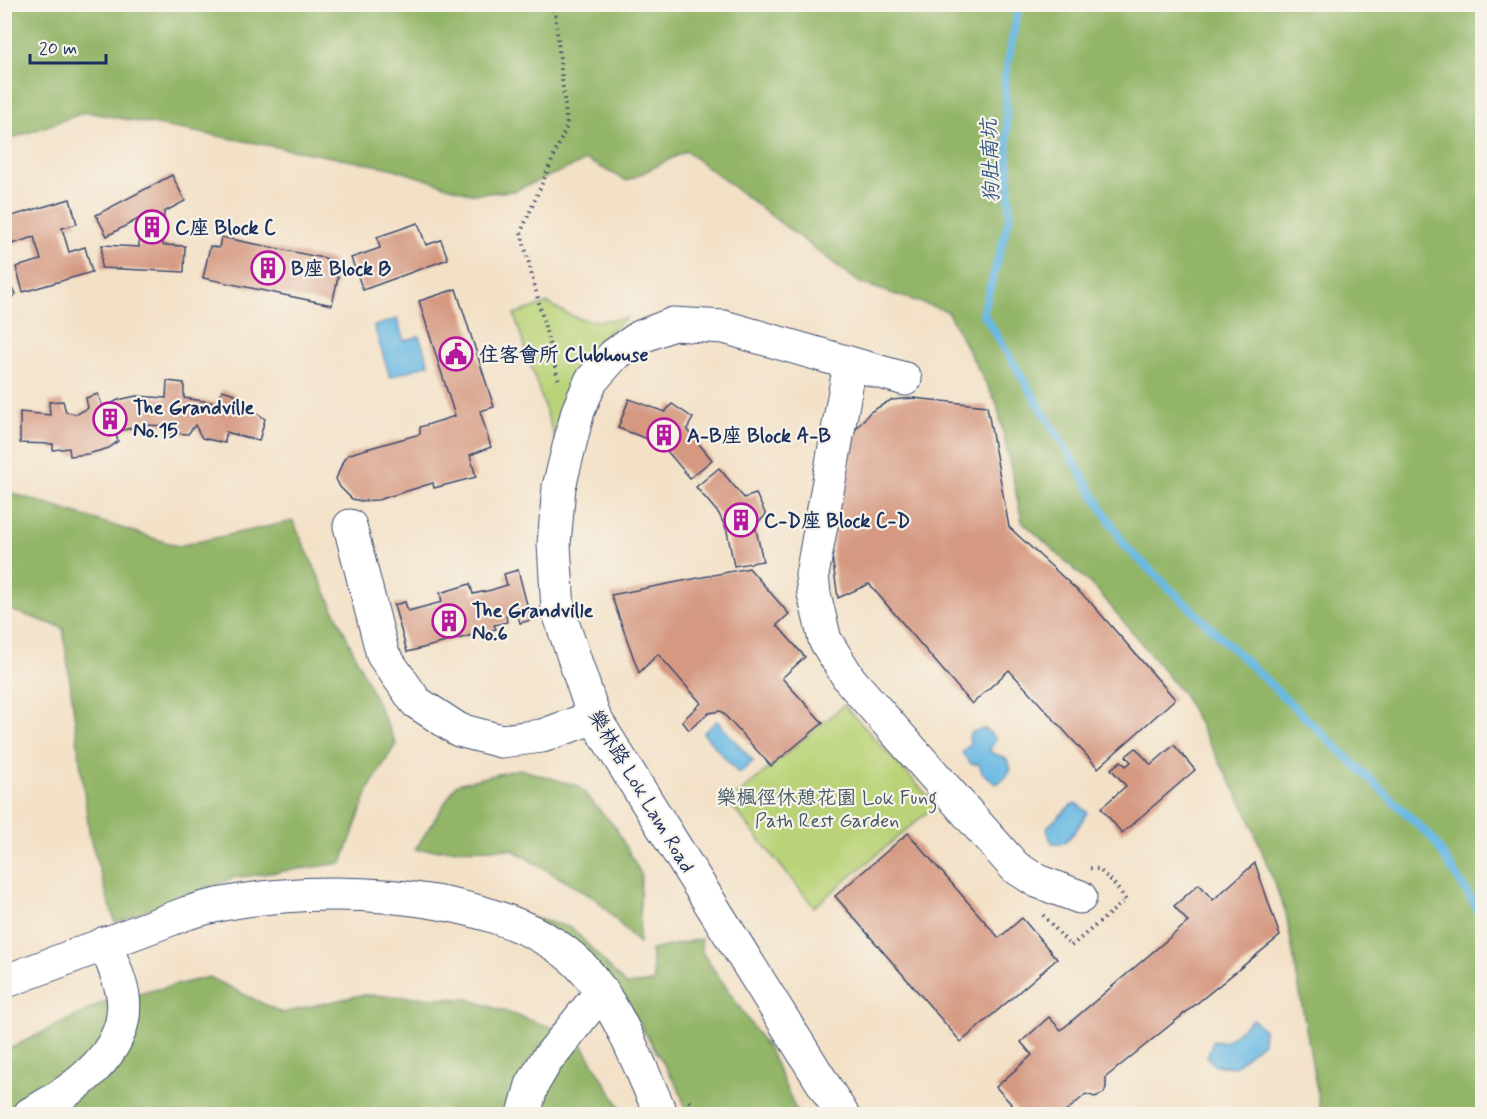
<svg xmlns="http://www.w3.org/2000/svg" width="1487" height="1119" font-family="Mynerve,'LXGW WenKai TC',sans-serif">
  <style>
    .green { fill: #bad378; stroke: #6a816b; stroke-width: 1.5 }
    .forest { fill: #93b568; stroke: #577263; stroke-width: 1.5 }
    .water { fill: #69b9e4; stroke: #4274a1; stroke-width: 1.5 }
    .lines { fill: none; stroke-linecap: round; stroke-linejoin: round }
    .stream { stroke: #69b9e4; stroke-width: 8 }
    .building { fill: #d59982 }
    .minor-casing { stroke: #3b4a6e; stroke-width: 35 }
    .path { stroke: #3b4a6e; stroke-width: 4; stroke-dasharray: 1.5 4.5; stroke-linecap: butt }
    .minor { stroke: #fff; stroke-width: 33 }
    .labels { text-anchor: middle; stroke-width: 4.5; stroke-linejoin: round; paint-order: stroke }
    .poi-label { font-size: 20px; font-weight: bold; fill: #1b2f5e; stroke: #f7f3e8; text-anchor: start }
    .street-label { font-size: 20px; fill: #1b2f5e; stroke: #f7f3e8 }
    .park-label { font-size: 20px; fill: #435864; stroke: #f7f3e8 }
    .water-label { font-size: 21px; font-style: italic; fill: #325886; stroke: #f7f3e8 }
  </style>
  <rect width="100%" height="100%" fill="#f7f3e8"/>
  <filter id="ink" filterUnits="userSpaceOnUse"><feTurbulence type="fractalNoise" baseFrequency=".0167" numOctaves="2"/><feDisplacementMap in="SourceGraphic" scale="12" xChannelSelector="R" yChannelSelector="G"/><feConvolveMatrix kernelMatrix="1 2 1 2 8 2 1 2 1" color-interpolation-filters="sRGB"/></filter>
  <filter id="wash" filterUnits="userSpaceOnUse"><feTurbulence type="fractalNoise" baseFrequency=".008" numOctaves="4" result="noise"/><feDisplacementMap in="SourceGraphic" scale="24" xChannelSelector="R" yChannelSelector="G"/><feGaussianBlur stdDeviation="1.35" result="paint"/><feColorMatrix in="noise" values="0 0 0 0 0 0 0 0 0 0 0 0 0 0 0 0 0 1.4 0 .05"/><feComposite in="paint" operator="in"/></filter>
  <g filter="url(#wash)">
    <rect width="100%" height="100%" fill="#f3e1c7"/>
    <!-- green -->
    <g class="green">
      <path d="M548,303C579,323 592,323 627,318L606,333L588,357L570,386L554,436L514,314Z"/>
      <path d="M844,705L936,805L814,907L729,802Z"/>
    </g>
    <!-- forest -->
    <g class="forest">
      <path d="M5,4L1482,5V1114H1321L1286,913L1247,813L1183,694L1099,592L1022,521L997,404L947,311L860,283L686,151L627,181L587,160L514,191L472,194L391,168L86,112L5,141Z"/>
      <path d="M5,491L178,546L293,521L396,744L369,788L342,863L233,878L115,923L90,838L63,628L5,608Z"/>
      <path d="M519,769L578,786L615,827L641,874L639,944L596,899L511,849L415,850L457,784Z"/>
      <path d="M529,917L572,928L626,985L654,982L651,950L701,939L702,952L770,1052L798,1114H687L679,1089L627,1003Z"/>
      <path d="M209,977L282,1013L361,995L468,999L577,1036L624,1114H537L538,1106L505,1114H5V1051L104,1002Z"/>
    </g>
    <!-- water -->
    <g class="water">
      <path d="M397,319L404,341L419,336L429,364L390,377L374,326Z"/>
      <path d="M717,721L753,761L739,774L703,733Z"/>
      <path d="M985,728L996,739L989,751C994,754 999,755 1003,757C1018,766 1006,780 995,784L982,772L979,764H971L962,753L970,744L969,736L972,732Z"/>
      <path d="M1076,803L1087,812C1080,828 1052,867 1047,827L1071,805Z"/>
      <path d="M1253,1019L1264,1030L1263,1042L1234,1067L1214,1065L1207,1057L1213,1041L1225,1042Z"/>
    </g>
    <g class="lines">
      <!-- stream -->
      <path class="stream" d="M1019,4L1005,78L1010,215L983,313L1125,546L1433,839L1482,916"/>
    </g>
    <g id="blocks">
      <!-- building -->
      <g class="building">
        <path d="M172,175L185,201L164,212L163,245L185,246L184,272L101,268L102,245L139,247L140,218L107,236L96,215Z"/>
        <path d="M70,199L77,224L62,228L69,252L85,247L92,272L23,292L16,267L41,260L34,237L12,244L5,218Z"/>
        <path d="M418,223L426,245L441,240L448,259L363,290L351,258L380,248L377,237Z"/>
        <path d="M221,237L333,260L330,275L338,277L332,305L203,278L210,246L219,248Z"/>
        <path d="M4,279L16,294L4,304Z"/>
        <path d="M456,289L494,407L480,411L491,447L470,455L476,477L434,488L433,483L378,500L361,501L352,499L340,487L336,479L343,461L348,455L356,452L420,434V427L455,416L419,301Z"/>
        <path d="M167,381L184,383V398L217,403L222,390L235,394L233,408L257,413L265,419L259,441L226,432L225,443L202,438L195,425L188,434L170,433L169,426L143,425L115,432L118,441L109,448L88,454L70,456L69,448L53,450V444L20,443V412L50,415L49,402L63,401L66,412L77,414L88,408L86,398L98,394L103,408L118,400L136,396L166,398Z"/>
        <path d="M914,398L987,406L1009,527L1091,603L1175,699L1098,768L1009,670L972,704L869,584L838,598L832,556L835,524L846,459L855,430L870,412L891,400Z"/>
        <path d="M629,399L665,412L672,404L693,418L687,429L712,460L690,478L667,451L653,441L618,428Z"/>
        <path d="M719,468L744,498L756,494L766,515L755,525L763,561L734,566L727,531L719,514L696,487Z"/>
        <path d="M749,568L789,614L777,625L805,657L782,678L823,723L771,766L721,711L709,713L689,730L682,721L701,703L658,654L639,673L611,595Z"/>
        <path d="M518,570L531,620L520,623L517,612L506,615L507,622L494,625L496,629L407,652L394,605L405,602L408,611L442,602L440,593L470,584L473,594L491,590L507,585L504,574Z"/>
        <path d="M1174,745L1195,770L1122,833L1101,808L1126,786L1111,769L1121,761L1126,766L1131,762L1126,756L1136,748L1151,765Z"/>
        <path d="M908,833L999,938L1022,918L1057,959L961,1042L835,896Z"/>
        <path d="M1255,863L1280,936L1106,1077V1088L1104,1093L1095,1097L1086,1094L1063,1114H1020L996,1087L1032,1055L1021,1042L1049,1017L1061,1030L1188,922L1174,906L1199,884L1213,900Z"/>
      </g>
    </g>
  </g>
  <g filter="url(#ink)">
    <use href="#blocks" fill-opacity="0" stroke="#3b4a6e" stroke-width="1.5"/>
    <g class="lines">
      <defs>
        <g id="minor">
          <path d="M850,364L812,575L814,594L825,640L850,680L1015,867L1037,881L1080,897"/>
          <path d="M350,526L383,655L416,702L459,730L501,741L542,736L594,717"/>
          <path d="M4,982L187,913C289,881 498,884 579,964C617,1002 639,1066 661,1114"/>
          <path d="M30,1114C71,1092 131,1052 123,996C120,978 111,960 105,943"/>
          <path d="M524,1114L532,1085L546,1061L602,991"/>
          <path d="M842,1114L594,717L558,610L554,544L559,487L578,411L591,381L614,355L640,337L673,324L724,327L905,379"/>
        </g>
      </defs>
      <!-- minor casing -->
      <use href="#minor" class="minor-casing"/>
      <!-- path -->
      <g class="path">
        <path d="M550,4L555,13L567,126L521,232L559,382"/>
        <path d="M1043,915L1071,946L1126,900L1112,881L1098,869L1088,868"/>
        <path d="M689,1101L697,1114"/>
      </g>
      <!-- minor -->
      <use href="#minor" class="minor"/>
    </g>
  </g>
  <!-- icons -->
  <defs>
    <symbol id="building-ring" viewBox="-11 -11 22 22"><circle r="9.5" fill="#f7f3e8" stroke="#b5179e" stroke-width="1.5"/><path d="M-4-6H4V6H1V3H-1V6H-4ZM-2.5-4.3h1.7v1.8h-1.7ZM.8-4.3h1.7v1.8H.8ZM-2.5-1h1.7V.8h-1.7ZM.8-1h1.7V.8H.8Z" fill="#b5179e"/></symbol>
    <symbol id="civic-ring" viewBox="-11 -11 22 22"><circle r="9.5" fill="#f7f3e8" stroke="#b5179e" stroke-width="1.5"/><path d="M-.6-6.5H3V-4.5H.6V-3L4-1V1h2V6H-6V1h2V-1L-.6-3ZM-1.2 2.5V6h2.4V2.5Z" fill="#b5179e"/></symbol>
  </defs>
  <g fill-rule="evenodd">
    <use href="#building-ring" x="133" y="208" width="38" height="38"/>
    <use href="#building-ring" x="249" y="249" width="38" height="38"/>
    <use href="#civic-ring" x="437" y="335" width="38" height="38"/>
    <use href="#building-ring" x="91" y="400" width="38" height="38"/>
    <use href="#building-ring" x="645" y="416" width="38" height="38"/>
    <use href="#building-ring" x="722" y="501" width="38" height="38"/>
    <use href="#building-ring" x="430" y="602" width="38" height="38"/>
  </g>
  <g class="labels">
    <!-- poi labels -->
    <g class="poi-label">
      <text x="175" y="234">C座 Block C</text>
      <text x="291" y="275">B座 Block B</text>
      <text x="479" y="361">住客會所 Clubhouse</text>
      <text x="133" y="414">The Grandville<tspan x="133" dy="23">No.15</tspan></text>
      <text x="687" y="442">A-B座 Block A-B</text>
      <text x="764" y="527">C-D座 Block C-D</text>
      <text x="472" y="617">The Grandville<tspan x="472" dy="23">No.6</tspan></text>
    </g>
    <!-- street labels -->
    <g class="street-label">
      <text transform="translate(642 791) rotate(59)" y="7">樂林路 Lok Lam Road</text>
    </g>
    <!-- park labels -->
    <g class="park-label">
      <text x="827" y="804">樂楓徑休憩花園 Lok Fung<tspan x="827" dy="23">Path Rest Garden</tspan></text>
    </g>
    <!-- water labels -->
    <g class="water-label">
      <text transform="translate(990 161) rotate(-92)" y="7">狗肚南坑</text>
    </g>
  </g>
  <!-- margin -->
  <rect width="1487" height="1119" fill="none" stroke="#f7f3e8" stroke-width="24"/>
  <!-- scale -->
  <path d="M30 54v9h76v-9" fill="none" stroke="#1b2f5e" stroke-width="3"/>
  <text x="39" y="54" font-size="18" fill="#1b2f5e" stroke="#f7f3e8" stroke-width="4.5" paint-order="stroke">20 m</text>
</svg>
